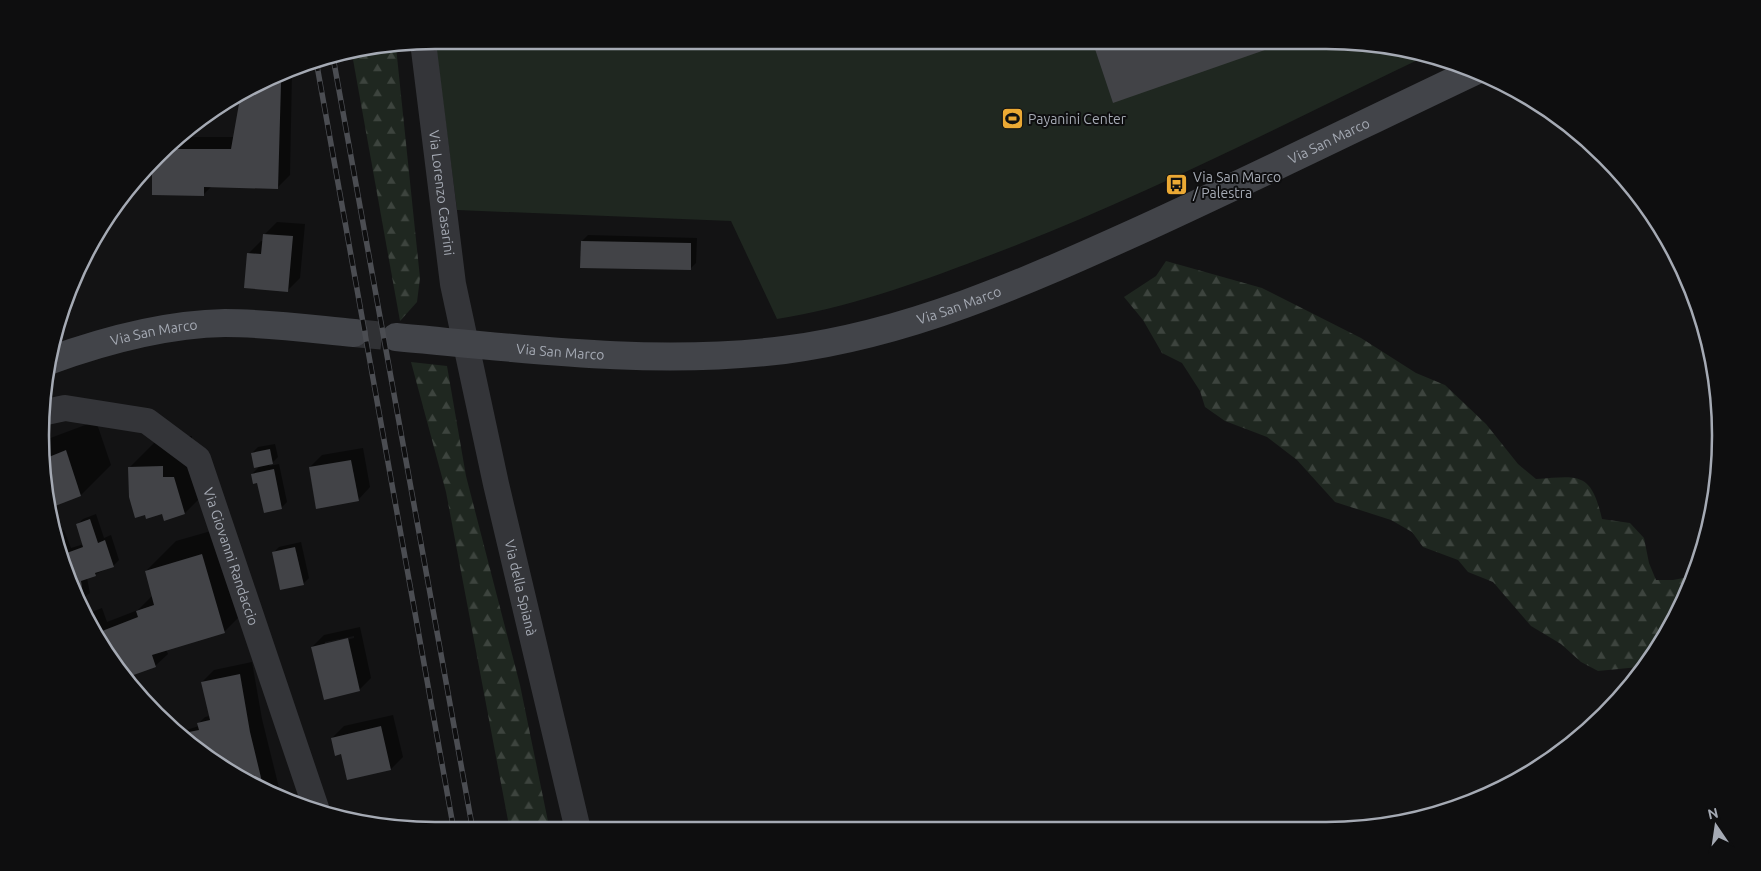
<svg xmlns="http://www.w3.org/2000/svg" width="1761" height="871" font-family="Ubuntu,sans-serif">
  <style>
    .grass { fill: #1f2720 }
    .forest { fill: url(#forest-firs) }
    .shadow { fill: #0007; fill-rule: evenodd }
    .building { fill: #424347 }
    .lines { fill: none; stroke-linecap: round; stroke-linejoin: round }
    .secondary-tunnel { stroke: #303134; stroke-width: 28; stroke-dasharray: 28 14; stroke-linecap: butt }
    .minor { stroke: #343539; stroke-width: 26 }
    .secondary { stroke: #424449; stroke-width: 28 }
    .rail-casing { stroke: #4b4d52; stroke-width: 5.5 }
    .rail { stroke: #0e0e0f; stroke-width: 4; stroke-dasharray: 11; stroke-linecap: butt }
    .labels { text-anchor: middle; stroke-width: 4; stroke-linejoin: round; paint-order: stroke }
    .poi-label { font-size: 14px; fill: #a5aab4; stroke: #0e0e0f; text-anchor: start }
    .street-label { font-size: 14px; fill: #a5aab4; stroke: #0e0e0f }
    .rim { fill: none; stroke: #a5aab4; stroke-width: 2.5 }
  </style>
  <defs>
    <pattern id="forest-firs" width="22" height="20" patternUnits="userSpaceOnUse" patternTransform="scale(1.25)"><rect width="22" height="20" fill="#1f2720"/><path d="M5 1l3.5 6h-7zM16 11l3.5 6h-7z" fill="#3d443e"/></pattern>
  </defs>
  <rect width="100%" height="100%" fill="#131314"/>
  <!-- grass -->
  <path class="grass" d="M435,40H1326L1403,48L1428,55C1280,126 1134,202 980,259C914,284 847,308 777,319L731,221L457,210Z"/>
  <!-- forest -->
  <g class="forest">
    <path d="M396,47L420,278L417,302L400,321L352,54Z"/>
    <path d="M1166,261L1262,288L1361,338L1416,373L1445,385L1486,424L1518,464L1536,479C1579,476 1591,471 1602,519L1630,523L1644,538L1649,563L1656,580H1673L1694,576L1691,587L1655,649L1639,667L1598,671L1581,662L1561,644L1531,626L1493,582L1468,572L1458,560L1423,547L1412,532L1391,520L1335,502L1297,460L1267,437L1225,421L1205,407L1200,391L1182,363L1162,353L1143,320L1124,297L1156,276Z"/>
    <path d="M411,362L447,366L466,476L520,685L550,831H510L446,492Z"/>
  </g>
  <!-- shadow -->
  <g class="shadow">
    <path d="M1093,40H1281L1276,45Z"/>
    <path d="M289,72H292L290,175L278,187L212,186L204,194H153V161L178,137H234L241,97Z"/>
    <path d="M277,222L305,224L300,278L288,290L249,253L261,241H264L265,234Z"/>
    <path d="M588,235L697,238L696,263L690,269L582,241Z"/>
    <path d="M96,421L111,465L81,495L50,507L43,487L45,440Z"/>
    <path d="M192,436V447L215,483L185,513L165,519L162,513L130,467L160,437Z"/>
    <path d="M275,444L278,457L269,466L279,464L287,502L281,508L252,474L261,465L252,453L258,447Z"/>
    <path d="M363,448L370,487L358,500L310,467L322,455Z"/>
    <path d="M96,514L104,538L111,535L119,560L113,566L87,578L90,593L78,601L57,532L64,530L71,548L84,544L77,525L83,519Z"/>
    <path d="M232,525L254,602L224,632L166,649L168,654L155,666L128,676L84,615L102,608L107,622L138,610L153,595L146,571L176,541Z"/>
    <path d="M301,542L309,578L303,584L273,553L279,547Z"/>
    <path d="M360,627L371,678L359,690L312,647L324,635ZM354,636V638L325,645V642Z"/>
    <path d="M252,662L262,719L282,800L216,765L177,733L199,726V723L205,717L210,716L202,682L214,670Z"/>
    <path d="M393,715L403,757L391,769L342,753L332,738L344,726Z"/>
  </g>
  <!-- building -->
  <g class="building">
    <path d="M1092,40H1274L1276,46L1113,103Z"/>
    <path d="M275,79L274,83H281L278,189L204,187V196L152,195V162L166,149H231L240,98Z"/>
    <path d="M263,234L293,236L288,292L244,288L247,253L261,254Z"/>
    <path d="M581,241L691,243V270L580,268Z"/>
    <path d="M270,449L273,464L254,468L251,453Z"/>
    <path d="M66,450L81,496L50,508L43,487L44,459Z"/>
    <path d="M351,460L359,501L316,509L309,467Z"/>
    <path d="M163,466V477H174L185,514L164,521L162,514L146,519L145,515L135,518L129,497L128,467Z"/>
    <path d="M274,469L282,509L264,513L257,483L253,484L251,474Z"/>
    <path d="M90,519L98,543L105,540L114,567L95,573L96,576L81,581L84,600L78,602L64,554L83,547L76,524Z"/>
    <path d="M295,547L304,585L280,590L272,552Z"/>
    <path d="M202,554L225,633L152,655L156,667L128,677L97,633L138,617L136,611L154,605L145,571Z"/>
    <path d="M348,638L360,691L324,700L311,647Z"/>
    <path d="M240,674L250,732L264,790L216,765L179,734L199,730L197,723L210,720L201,682Z"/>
    <path d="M381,726L391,770L347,780L341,754L335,756L331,738Z"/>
  </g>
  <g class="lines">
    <!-- secondary-tunnel -->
    <path class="secondary-tunnel" d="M354,333L396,337"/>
    <!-- minor -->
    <g class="minor">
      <path id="s1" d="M423,42L453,284L496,484L578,830"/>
      <path id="s2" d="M46,412L65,408L147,421L198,459L317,811"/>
    </g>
    <!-- secondary -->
    <g class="secondary">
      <path id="s3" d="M396,337C525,349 655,366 784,350C909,334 1023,283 1136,232C1250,180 1363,124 1477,70"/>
      <path id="s4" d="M48,361C103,341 166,324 225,323C268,323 312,329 354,333"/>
    </g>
    <defs>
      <g id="rail">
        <path d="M333,57L473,831"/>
        <path d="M316,60L454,831"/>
      </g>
    </defs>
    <!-- rail casing -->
    <use href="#rail" class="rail-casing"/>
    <!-- rail -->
    <use href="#rail" class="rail"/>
  </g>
  <!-- icons -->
  <defs>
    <symbol id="stadium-square" viewBox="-11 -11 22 22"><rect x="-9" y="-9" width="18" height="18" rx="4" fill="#eba934" stroke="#0e0e0f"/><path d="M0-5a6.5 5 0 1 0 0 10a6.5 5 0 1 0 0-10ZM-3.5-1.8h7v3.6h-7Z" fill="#111"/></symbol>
    <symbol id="bus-square" viewBox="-11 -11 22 22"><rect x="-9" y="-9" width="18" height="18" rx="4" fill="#eba934" stroke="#0e0e0f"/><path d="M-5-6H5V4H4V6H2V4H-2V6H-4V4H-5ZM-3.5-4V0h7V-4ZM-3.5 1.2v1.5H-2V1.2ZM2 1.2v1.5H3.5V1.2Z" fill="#111"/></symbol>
  </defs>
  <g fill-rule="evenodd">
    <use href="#stadium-square" x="1000" y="106" width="25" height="25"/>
    <use href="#bus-square" x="1164" y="172" width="25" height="25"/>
  </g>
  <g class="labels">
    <!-- poi labels -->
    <g class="poi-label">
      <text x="1028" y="124">Payanini Center</text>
      <text x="1193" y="182">Via San Marco<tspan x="1193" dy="16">/ Palestra</tspan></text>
    </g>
    <!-- street labels -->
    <g class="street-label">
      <text dy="5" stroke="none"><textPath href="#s3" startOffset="975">Via San Marco</textPath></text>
      <text dy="5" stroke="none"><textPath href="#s1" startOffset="152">Via Lorenzo Casarini</textPath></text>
      <text dy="5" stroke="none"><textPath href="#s3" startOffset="570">Via San Marco</textPath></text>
      <text dy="5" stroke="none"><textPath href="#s4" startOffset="110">Via San Marco</textPath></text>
      <text dy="5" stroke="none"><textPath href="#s3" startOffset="165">Via San Marco</textPath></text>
      <text dy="5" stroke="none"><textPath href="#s2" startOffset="269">Via Giovanni Randaccio</textPath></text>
      <text dy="5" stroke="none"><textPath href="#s1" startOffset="555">Via della Spianà</textPath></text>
    </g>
  </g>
  <!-- crop -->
  <path d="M0 0H1761V871H0ZM435 49H1326A386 386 0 0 1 1712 435V436A386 386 0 0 1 1326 822H435A386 386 0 0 1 49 436V435A386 386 0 0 1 435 49Z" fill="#0e0e0f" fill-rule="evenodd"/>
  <path class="rim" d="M435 49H1326A386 386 0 0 1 1712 435V436A386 386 0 0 1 1326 822H435A386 386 0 0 1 49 436V435A386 386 0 0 1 435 49Z"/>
  <!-- north arrow -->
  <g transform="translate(1716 826) rotate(347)" stroke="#0e0e0f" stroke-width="4" paint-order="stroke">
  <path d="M0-4L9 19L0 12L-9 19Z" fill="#a5aab4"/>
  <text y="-8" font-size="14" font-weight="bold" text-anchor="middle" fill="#a5aab4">N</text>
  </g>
</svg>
